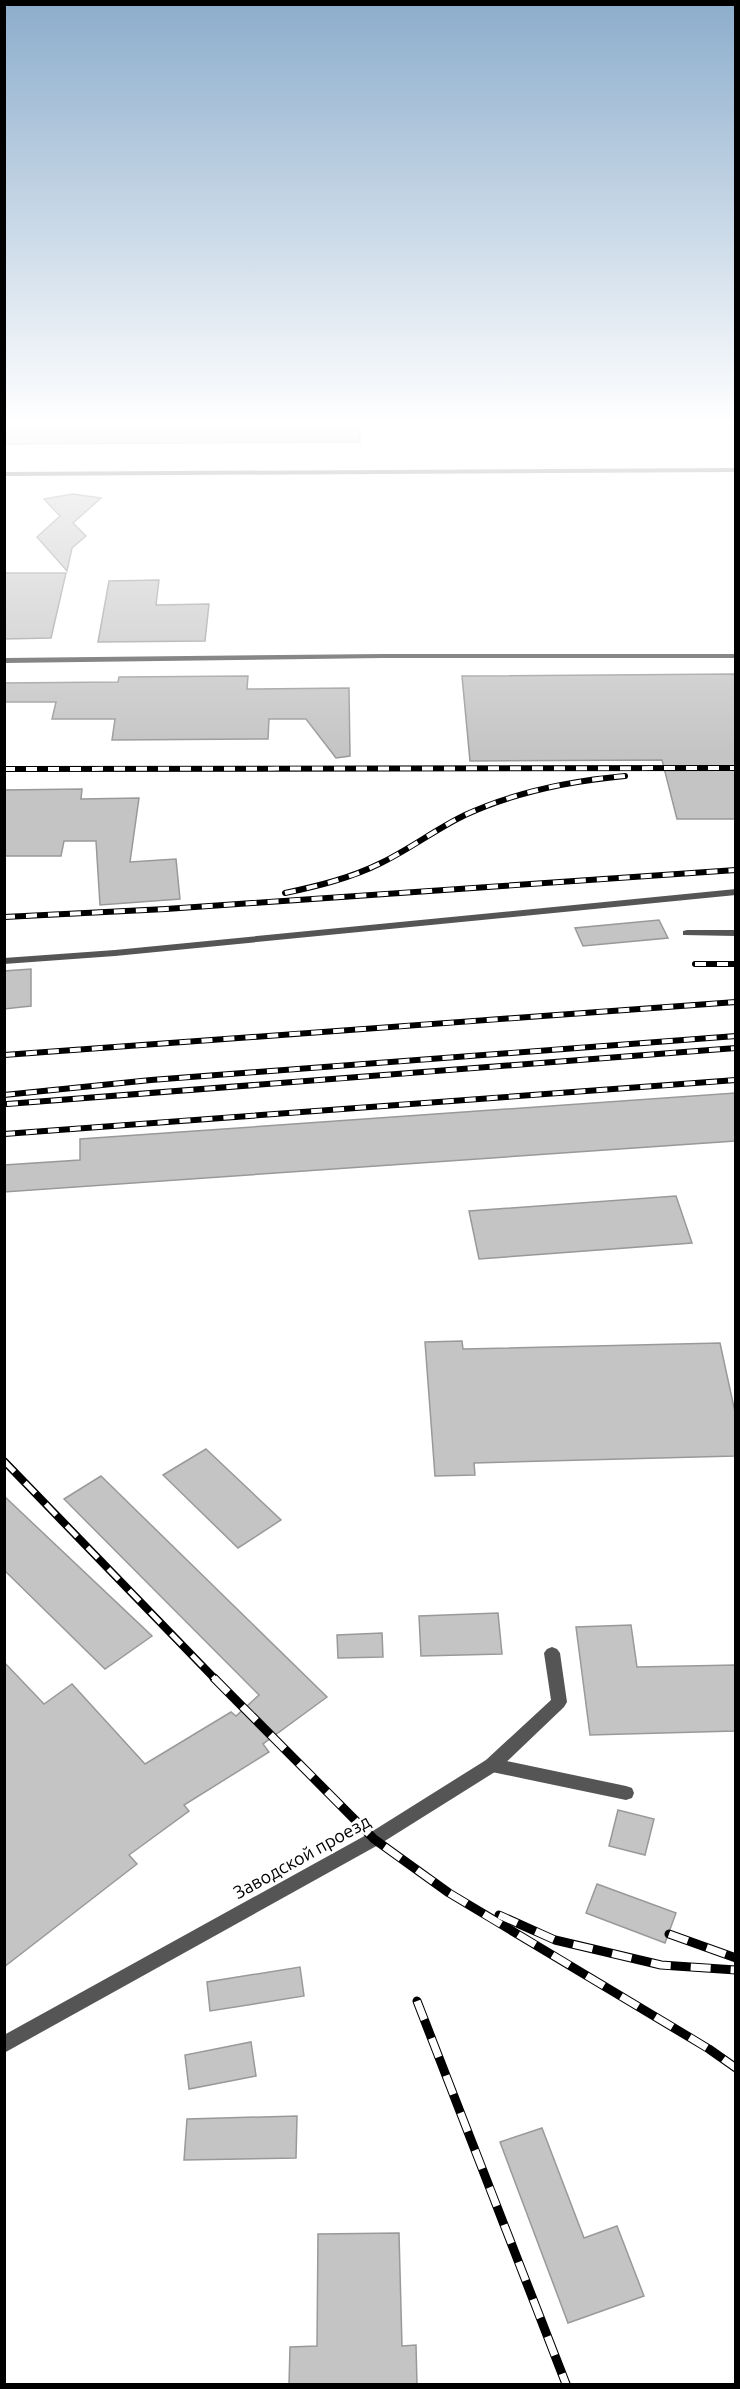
<svg xmlns="http://www.w3.org/2000/svg" width="740" height="2389" font-family="Ubuntu,sans-serif">
  <style>
    .building { fill: #c4c4c4; stroke: #999; stroke-width: 1.5 }
    .lines { fill: none; stroke-linecap: round; stroke-linejoin: round }
    .lane { fill: #555; fill-rule: evenodd }
    .street { fill: #555; fill-rule: evenodd }
    .rail-far2-casing { stroke: #000; stroke-width: 6 }
    .rail-far1-casing { stroke: #000; stroke-width: 8 }
    .rail-casing { stroke: #000; stroke-width: 9 }
    .rail-far2 { stroke: #fff; stroke-width: 4; stroke-dasharray: 11; stroke-linecap: butt }
    .rail-far1 { stroke: #fff; stroke-width: 5; stroke-dasharray: 15; stroke-linecap: butt }
    .rail { stroke: #fff; stroke-width: 7; stroke-dasharray: 20; stroke-linecap: butt }
    .labels { text-anchor: middle; stroke-width: 5; stroke-linejoin: round; paint-order: stroke }
    .near-street-label { font-size: 18px; fill: #000; stroke: #fff }
  </style>
  <rect width="100%" height="100%" fill="#fff"/>
  <!-- building -->
  <g class="building">
    <path d="M4,420H359L360,442L4,444Z"/>
    <path d="M73,494L101,498L73,523L86,536L72,548L67,571L37,537L60,516L44,499Z"/>
    <path d="M4,573H66L51,638L4,639Z"/>
    <path d="M159,580L156,605L209,604L205,641L98,642L109,581Z"/>
    <path d="M735,674V819H677L662,760L470,761L462,676Z"/>
    <path d="M248,676L247,689L349,688L350,756L336,758L306,719H269L268,739L112,740L115,719H52L56,702H4V683L118,682L119,677Z"/>
    <path d="M82,789L81,799L139,798L130,862L176,859L180,899L100,905L96,841H64L61,856H4V790Z"/>
    <path d="M659,920L668,938L583,946L575,928Z"/>
    <path d="M31,969V1006L4,1009V971Z"/>
    <path d="M735,1093V1141L4,1192V1165L80,1160V1139Z"/>
    <path d="M676,1196L692,1243L479,1259L469,1211Z"/>
    <path d="M462,1341L463,1349L720,1343L735,1412V1456L474,1463L475,1475L435,1476L425,1342Z"/>
    <path d="M206,1449L281,1520L238,1548L163,1475Z"/>
    <path d="M101,1476L327,1697L263,1744L269,1752L184,1805L189,1811L129,1855L137,1864L4,1967V1662L44,1704L72,1684L145,1764L231,1712L236,1716L259,1695L64,1499Z"/>
    <path d="M4,1496L152,1636L105,1669L4,1570Z"/>
    <path d="M498,1613L502,1654L421,1656L419,1616Z"/>
    <path d="M631,1625L637,1667L735,1665V1731L590,1735L576,1627Z"/>
    <path d="M382,1633L383,1657L338,1658L337,1635Z"/>
    <path d="M618,1810L654,1819L645,1855L609,1846Z"/>
    <path d="M597,1884L676,1913L665,1943L586,1913Z"/>
    <path d="M300,1967L304,1996L210,2011L207,1982Z"/>
    <path d="M251,2042L256,2076L189,2089L185,2055Z"/>
    <path d="M297,2116L296,2158L184,2160L187,2119Z"/>
    <path d="M542,2128L584,2238L617,2226L644,2296L568,2323L500,2142Z"/>
    <path d="M399,2233L402,2346L416,2345L417,2385H289L290,2347L317,2346L318,2234Z"/>
  </g>
  <g class="lines">
    <!-- lane -->
    <g class="lane">
      <path d="M736,468V472L4,476V472Z"/>
      <path d="M736,889V895L115,956L4,964V958L115,950Z"/>
      <path d="M687,930H736V936L683,935V931Z"/>
      <path d="M492,1758L626,1786L632,1788L634,1793L632,1798L626,1800L492,1772L486,1770L484,1765L486,1760Z"/>
    </g>
    <!-- street -->
    <g class="street">
      <path d="M383,654H736V658H383L4,663V658Z"/>
      <path d="M552,1647L557,1649L560,1653L567,1702L564,1707L498,1770L380,1844L4,2053V2035L368,1834L486,1760L551,1700L544,1653L547,1649Z"/>
    </g>
    <defs>
      <g id="rail-far2">
        <path d="M4,769L736,768"/>
        <path d="M285,893C318,886 351,878 381,863C410,849 436,829 465,815C515,792 570,781 625,776"/>
        <path d="M4,917L166,909L736,870"/>
        <path d="M695,964H736"/>
        <path d="M4,1055L736,1002"/>
        <path d="M4,1095L151,1080L736,1036"/>
        <path d="M7,1104L736,1048"/>
        <path d="M4,1134L736,1080"/>
      </g>
      <path id="rail-far1" d="M4,1461L216,1680"/>
      <g id="rail">
        <path d="M214,1678L374,1839L449,1893L709,2049L736,2068"/>
        <path d="M499,1915L555,1940L661,1965L736,1970"/>
        <path d="M669,1934L736,1958"/>
        <path d="M417,2001L566,2384"/>
      </g>
    </defs>
    <!-- rail-far2 casing -->
    <use href="#rail-far2" class="rail-far2-casing"/>
    <!-- rail-far1 casing -->
    <use href="#rail-far1" class="rail-far1-casing"/>
    <!-- rail casing -->
    <use href="#rail" class="rail-casing"/>
    <!-- rail-far2 -->
    <use href="#rail-far2" class="rail-far2"/>
    <!-- rail-far1 -->
    <use href="#rail-far1" class="rail-far1"/>
    <!-- rail -->
    <use href="#rail" class="rail"/>
  </g>
  <!-- sky -->
  <linearGradient id="sky" x2="0" y2="1"><stop stop-color="#8cadcc"/><stop offset="0.56" stop-color="#fff"/><stop offset="1" stop-color="#fff" stop-opacity="0"/></linearGradient>
  <rect width="740" height="755" fill="url(#sky)"/>
  <g class="labels">
    <!-- near-street labels -->
    <g class="near-street-label">
      <text transform="translate(302 1857) rotate(-29)" y="6">Заводской проезд</text>
    </g>
  </g>
  <!-- border -->
  <rect width="740" height="2389" fill="none" stroke="#000000" stroke-width="12"/>
</svg>
